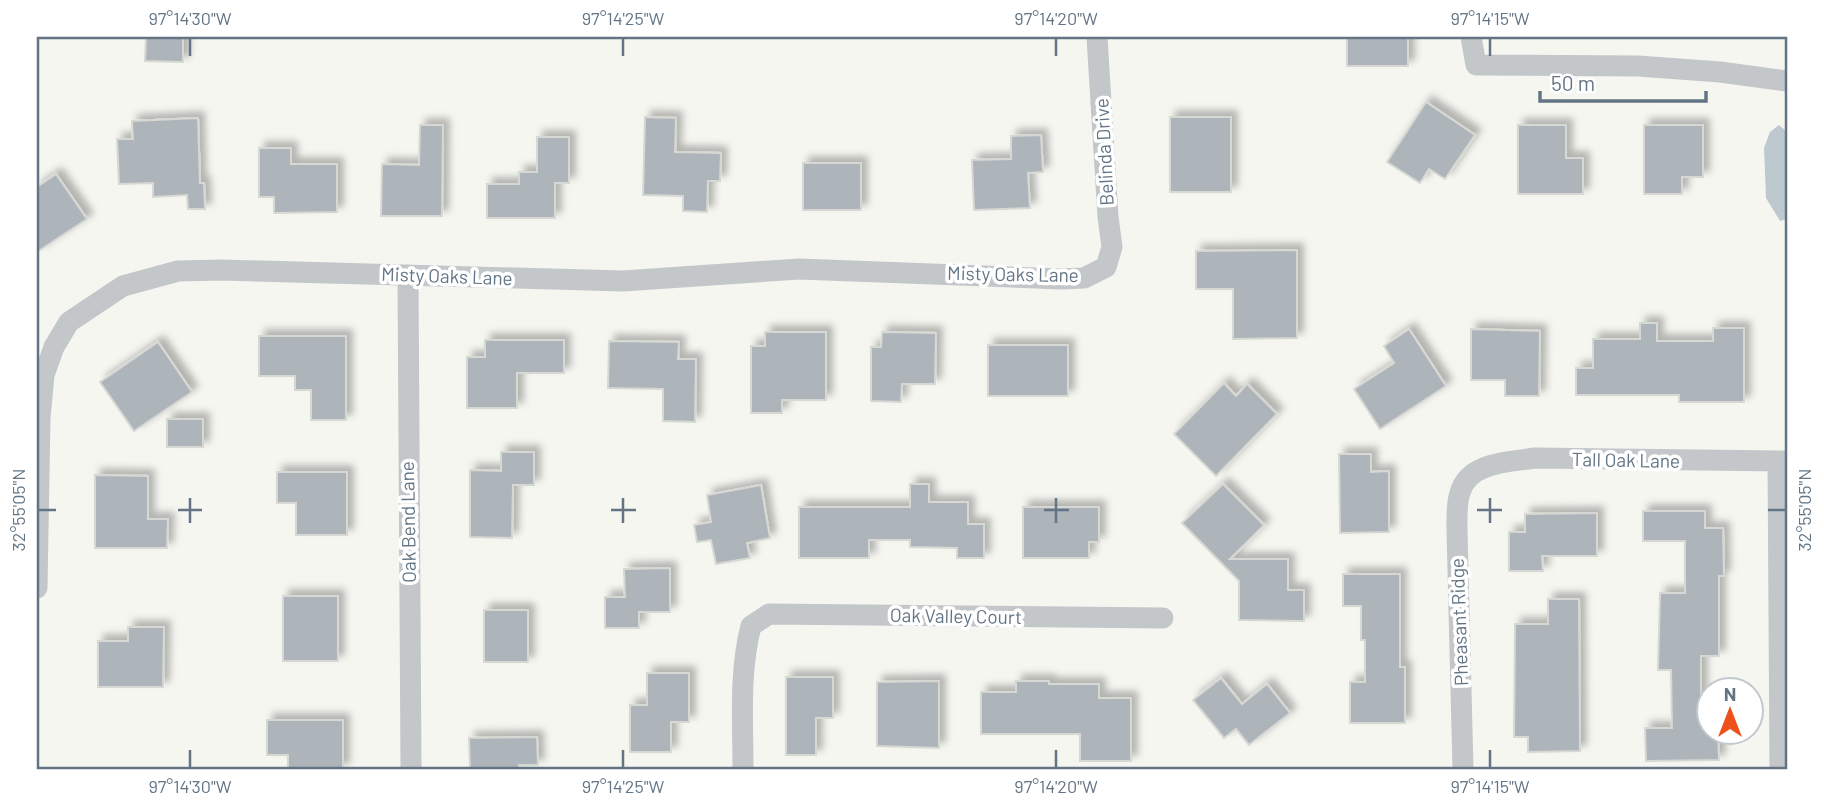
<svg xmlns="http://www.w3.org/2000/svg" width="1824" height="806" font-family="Barlow,sans-serif">
  <style>
    .water { fill: #bdc9ce }
    .building { fill: #adb5ba; stroke: #d7d7d4; stroke-width: 2; filter: url(#shadow) }
    .lines { fill: none; stroke-linecap: round; stroke-linejoin: round }
    .street { stroke: #c3c7ca; stroke-width: 21 }
    .ticks { fill: none; stroke: #637585; stroke-width: 2.5 }
    .labels { text-anchor: middle; stroke-width: 7; stroke-linejoin: round; paint-order: stroke }
    .street-label { font-size: 19px; fill: #637585; stroke: #fff }
    .neatline { fill: none; stroke: #637585; stroke-width: 2.5 }
    .ticks-label { font-size: 18px; text-anchor: middle; fill: #637585 }
  </style>
  <defs>
    <filter id="shadow"><feDropShadow dx="6" dy="-6" stdDeviation="3.5" flood-color="#0004"/></filter>
  </defs>
  <rect width="100%" height="100%" fill="#f6f6f1"/>
  <!-- water -->
  <path class="water" d="M1779,125L1787,132V219L1780,221L1766,198L1764,148L1770,132Z"/>
  <!-- building -->
  <g class="building">
    <path d="M146,37H183V62L145,61Z"/>
    <rect x="1347" y="37" width="61" height="29"/>
    <path d="M1426,102L1475,135L1445,179L1429,169L1420,183L1387,162Z"/>
    <path d="M645,117L676,118L675,152L721,153L720,181H708L707,212L683,211V196L643,195Z"/>
    <rect x="1170" y="117" width="61" height="75"/>
    <path d="M198,118L200,183H204L205,209H188L187,195L153,197V183L119,184L117,139H133L132,121Z"/>
    <path d="M420,125H443L442,216H381L382,164L419,165Z"/>
    <path d="M1518,125H1566V158H1583V194H1518Z"/>
    <path d="M1644,125H1703V177H1682V194H1644Z"/>
    <path d="M1041,135L1043,172L1028,173L1030,208L974,210L972,160L1011,159V136Z"/>
    <path d="M537,137H569V183H555V218H487V184H519V172H537Z"/>
    <path d="M259,148H291V164H337V212L274,213V197H259Z"/>
    <rect x="803" y="163" width="58" height="47"/>
    <path d="M56,174L87,219L37,252V187Z"/>
    <path d="M1297,250V338L1233,339V289H1196V251Z"/>
    <path d="M1640,323H1657V341H1713V328H1744V402H1679V395H1576V368H1593V339H1640Z"/>
    <path d="M1409,329L1446,386L1380,429L1354,389L1394,363L1384,346Z"/>
    <path d="M1471,329L1540,331L1539,396H1505V380H1471Z"/>
    <path d="M765,332H826V400H782V413H751V346H765Z"/>
    <path d="M882,332L936,333L935,384H902L901,402L871,401V347H881Z"/>
    <path d="M259,336H346V420H311V390H295V376H259Z"/>
    <path d="M485,340H564V373H517V408H467V357H485Z"/>
    <path d="M609,341L679,342L678,359H696L695,422L663,421V389L608,388Z"/>
    <path d="M158,342L192,392L134,431L100,382Z"/>
    <rect x="988" y="345" width="80" height="51"/>
    <path d="M1224,383L1236,396L1247,384L1277,414L1216,476L1174,434Z"/>
    <rect x="167" y="419" width="36" height="28"/>
    <path d="M501,452H534V485H513L512,538L470,537V470L501,471Z"/>
    <path d="M1339,454H1371V472L1389,471V532L1340,533Z"/>
    <path d="M277,472H347V535H296V503H277Z"/>
    <path d="M95,475L148,476V519H168L167,548H95Z"/>
    <path d="M910,484H929V502H968V524H984V558H957V548L910,547V540H869V558H799V507H910Z"/>
    <path d="M1223,484L1264,525L1230,559H1288V590H1304V621L1239,620V581L1182,523Z"/>
    <path d="M761,485L770,538L747,543L750,558L716,564L711,540L697,542L694,525L711,522L707,495Z"/>
    <path d="M1023,507H1099V542H1089V558H1023Z"/>
    <path d="M1643,511H1705V528H1723L1724,576H1719V656H1701V702H1709V732H1718L1719,760L1646,761L1645,728H1672L1671,670H1658L1660,593H1685V541H1643Z"/>
    <path d="M1597,513V556H1542L1543,571H1509V532H1525V514Z"/>
    <path d="M670,568V612H639V628H605V597H625L624,569Z"/>
    <path d="M1343,574H1400V667H1405V723H1350V682H1365V640H1361V606H1343Z"/>
    <rect x="283" y="596" width="55" height="65"/>
    <path d="M1548,599H1579L1580,751L1528,752V737H1514L1515,624H1548Z"/>
    <rect x="484" y="610" width="44" height="52"/>
    <path d="M128,627H164L163,687H98V641H128Z"/>
    <path d="M647,673H689V722H671V752H630V705H647Z"/>
    <path d="M786,677H833V718H816V755H786Z"/>
    <path d="M1221,678L1242,704L1267,684L1290,713L1249,745L1236,729L1224,738L1193,700Z"/>
    <path d="M939,681V748L877,746V682Z"/>
    <path d="M1016,681H1049V684H1099V698H1131V761H1080V734H981V692H1016Z"/>
    <path d="M267,720H343V769H288V755H267Z"/>
    <path d="M537,737L538,765H519V769H470L469,738Z"/>
  </g>
  <g class="lines">
    <!-- street -->
    <g class="street">
      <path d="M1471,37L1476,65L1638,66L1720,72L1787,81"/>
      <path d="M408,275L411,769"/>
      <path d="M1778,462L1780,769"/>
      <path d="M37,588L40,418L44,375L54,347L69,322L123,286L178,271L222,270L623,281L799,269L1061,279L1084,278L1106,267L1112,247L1108,217L1097,37"/>
      <path d="M743,769C743,722 739,672 751,626L769,614L1163,618"/>
      <path d="M1463,769L1457,531C1457,519 1456,504 1460,493C1468,462 1509,462 1535,458L1787,461"/>
    </g>
  </g>
  <!-- ticks -->
  <path class="ticks" d="M190,38V56M623,38V56M1056,38V56M1490,38V56M190,498V523M623,498V523M1056,498V523M1490,498V523M38,510H56M178,510H202M611,510H636M1044,510H1069M1477,510H1502M1768,510H1786M190,750V768M623,750V768M1056,750V768M1490,750V768"/>
  <g class="labels">
    <!-- street labels -->
    <g class="street-label">
      <text transform="translate(1104 152) rotate(-93)" y="7">Belinda Drive</text>
      <text transform="translate(1013 274) rotate(1)" y="7">Misty Oaks Lane</text>
      <text transform="translate(447 276) rotate(2)" y="7">Misty Oaks Lane</text>
      <text transform="translate(1626 460) rotate(1)" y="7">Tall Oak Lane</text>
      <text transform="translate(408 522) rotate(-91)" y="7">Oak Bend Lane</text>
      <text transform="translate(956 616) rotate(1)" y="7">Oak Valley Court</text>
      <text transform="translate(1459 622) rotate(-92)" y="7">Pheasant Ridge</text>
    </g>
  </g>
  <!-- border -->
  <rect width="1824" height="806" fill="none" stroke="#ffffff" stroke-width="77"/>
  <!-- north arrow -->
  <g transform="translate(1730 711)"><circle r="33" fill="#ffffff" stroke="#c1c8ce" stroke-width="2"/>
  <path d="M0-5L12 26L0 18L-12 26Z" fill="#ee501a"/>
  <text y="-10" font-size="19" font-weight="bold" text-anchor="middle" fill="#637585">N</text>
  </g>
  <!-- scale -->
  <path d="M1540 91v10h166v-10" fill="none" stroke="#637585" stroke-width="3.5"/>
  <text x="1551" y="91" font-size="21" fill="#637585" stroke="#ffffff" stroke-width="5" paint-order="stroke">50 m</text>
  <rect x="38" y="38" width="1748" height="730" class="neatline"/>
  <g class="ticks-label">
    <text x="190" y="25">97°14'30"W</text>
    <text x="623" y="25">97°14'25"W</text>
    <text x="1056" y="25">97°14'20"W</text>
    <text x="1490" y="25">97°14'15"W</text>
    <text transform="translate(19 510) rotate(-90)" y="6">32°55'05"N</text>
    <text transform="translate(1805 510) rotate(-90)" y="6">32°55'05"N</text>
    <text x="190" y="793">97°14'30"W</text>
    <text x="623" y="793">97°14'25"W</text>
    <text x="1056" y="793">97°14'20"W</text>
    <text x="1490" y="793">97°14'15"W</text>
  </g>
</svg>
